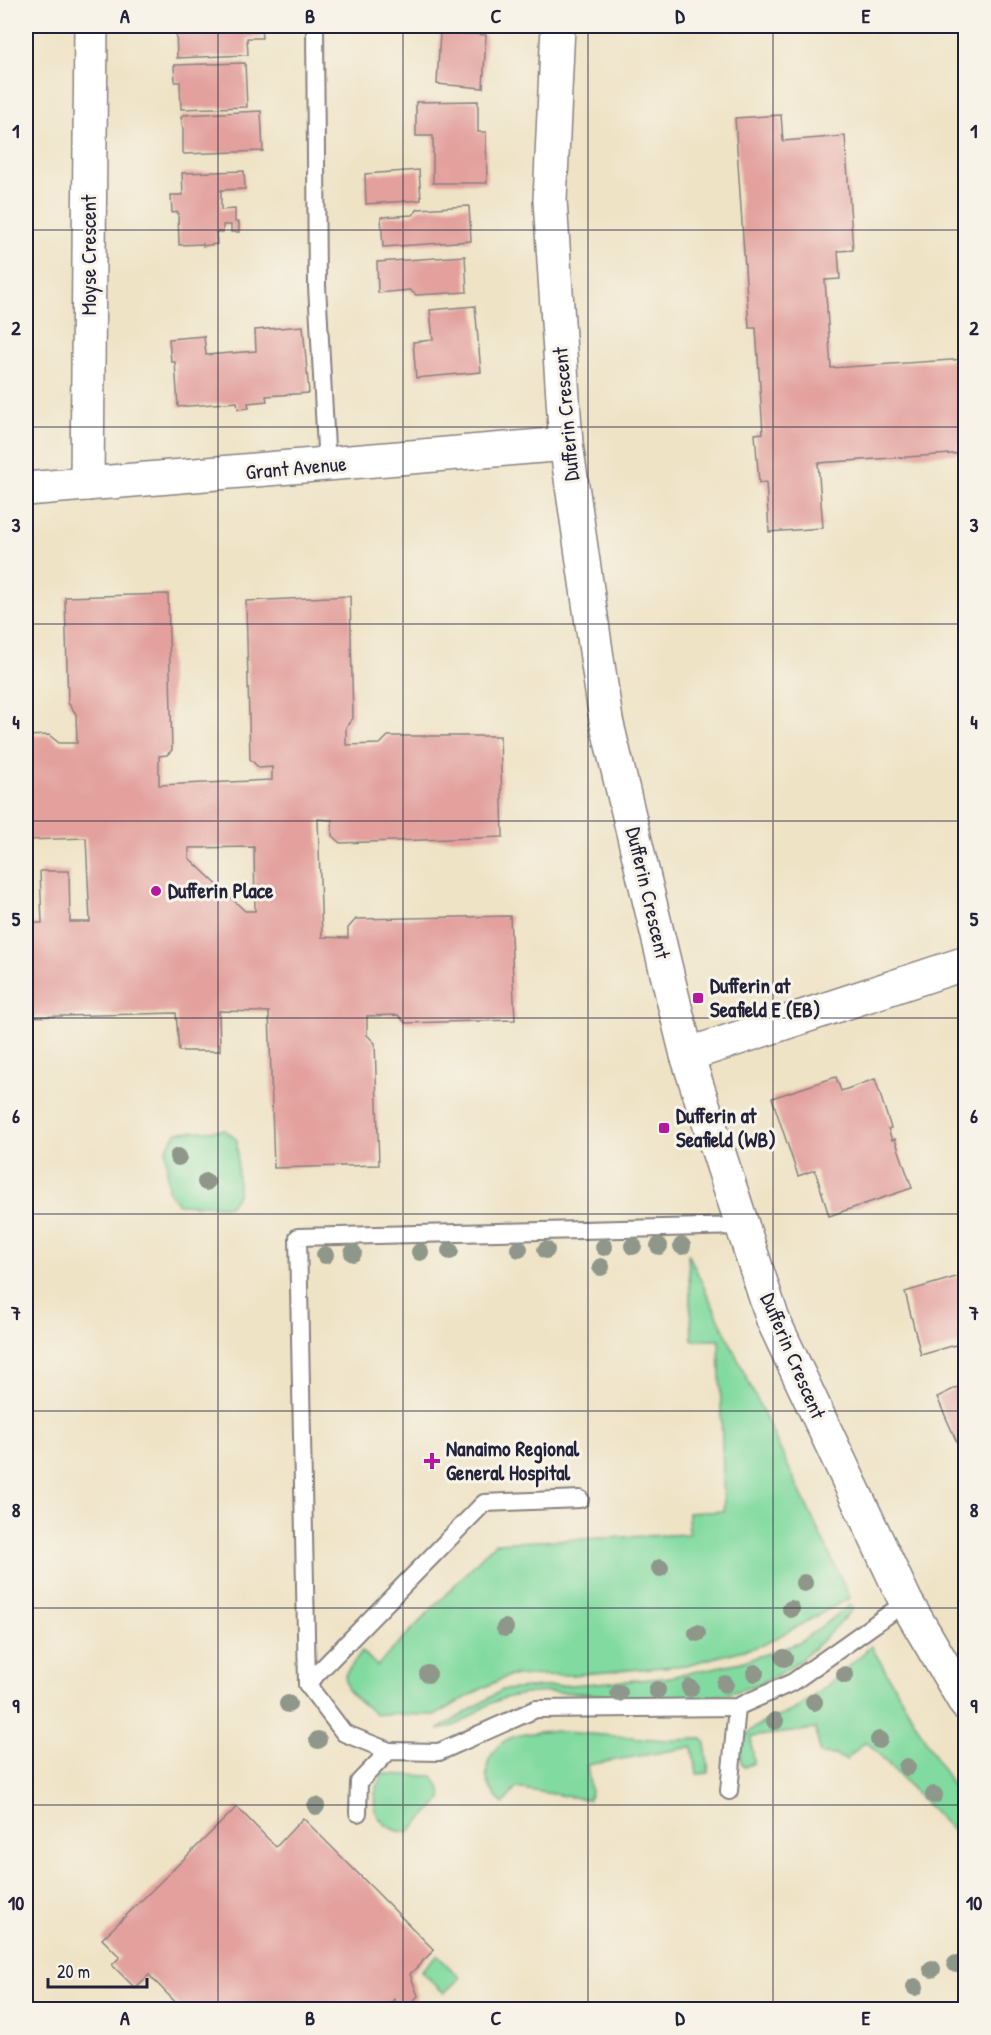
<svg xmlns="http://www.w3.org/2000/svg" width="991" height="2035" font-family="'Patrick Hand',sans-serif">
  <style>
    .green { fill: #81da9f; stroke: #527e6d; stroke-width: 1.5 }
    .building { fill: #e3a09d; fill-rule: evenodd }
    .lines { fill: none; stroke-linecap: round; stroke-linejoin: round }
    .service-casing { stroke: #888280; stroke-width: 20 }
    .minor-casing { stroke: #888280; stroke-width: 36 }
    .tertiary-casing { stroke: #888280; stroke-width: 36 }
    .service { stroke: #fff; stroke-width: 16 }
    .minor { stroke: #fff; stroke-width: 33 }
    .tertiary { stroke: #fff; stroke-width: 33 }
    .tree { fill: #8e978a }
    .grid { fill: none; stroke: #22223b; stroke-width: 1.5; stroke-opacity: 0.55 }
    .poi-dot { fill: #b5179e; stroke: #f7f3e8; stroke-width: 2 }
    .labels { text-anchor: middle; stroke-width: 6; stroke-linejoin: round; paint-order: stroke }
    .street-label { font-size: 21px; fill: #22223b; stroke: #f7f3e8 }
    .poi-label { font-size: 21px; font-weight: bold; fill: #22223b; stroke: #f7f3e8; text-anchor: start }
    .neatline { fill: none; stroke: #22223b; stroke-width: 2 }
    .grid-label { font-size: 20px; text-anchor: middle; font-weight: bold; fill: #22223b }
  </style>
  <rect width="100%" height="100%" fill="#f7f3e8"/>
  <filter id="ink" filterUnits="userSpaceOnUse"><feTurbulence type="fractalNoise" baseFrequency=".0167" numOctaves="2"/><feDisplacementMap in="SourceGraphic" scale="12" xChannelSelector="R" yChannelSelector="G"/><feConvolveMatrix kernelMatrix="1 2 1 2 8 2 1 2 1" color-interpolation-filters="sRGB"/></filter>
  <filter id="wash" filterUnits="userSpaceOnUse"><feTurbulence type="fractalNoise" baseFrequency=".008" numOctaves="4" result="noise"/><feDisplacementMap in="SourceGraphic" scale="24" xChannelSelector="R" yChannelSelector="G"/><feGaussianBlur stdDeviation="1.35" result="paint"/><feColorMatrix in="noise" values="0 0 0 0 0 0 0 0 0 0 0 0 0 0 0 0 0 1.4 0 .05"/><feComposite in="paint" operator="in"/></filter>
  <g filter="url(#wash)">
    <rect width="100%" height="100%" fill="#efe3c6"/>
    <!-- green -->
    <g class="green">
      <path d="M225,1130L237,1140L238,1194L229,1206L178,1204L168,1191L166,1149L177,1132Z"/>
      <path d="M688,1253L850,1598L763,1645L686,1665L572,1675L508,1676L479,1690L436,1715L375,1714L348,1691L345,1675L362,1651L377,1666L495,1543L689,1534L688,1513L724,1511L719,1340H692Z"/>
      <path d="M850,1605L853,1609C831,1631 809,1657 781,1673C739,1697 688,1704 640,1699C605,1696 569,1690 534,1693C523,1694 505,1697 494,1702C472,1712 466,1726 438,1730L502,1690L664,1678L741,1662L799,1643Z"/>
      <path d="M871,1646L965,1808V1844L866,1741L846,1760L835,1755L820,1754L816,1729L751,1737L754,1763L744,1767C738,1759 739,1745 745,1737C756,1721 781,1718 797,1708C824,1690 847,1668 871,1646Z"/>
      <path d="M552,1731L666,1740L702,1739L705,1743L709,1773L697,1774L692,1747L587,1765L591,1792L589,1800L516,1788L503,1804C499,1799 494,1794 491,1789C480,1770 491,1747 510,1738C523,1733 538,1732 552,1731Z"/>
      <path d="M383,1774L433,1776L441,1790L442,1799L408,1833C373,1828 367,1802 383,1774Z"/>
      <path d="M437,1955L460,1978L444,1993L421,1971Z"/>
    </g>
    <g id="blocks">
      <!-- building -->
      <g class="building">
        <path d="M181,26H261L262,38H247L248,55L177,58L176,28L182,27Z"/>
        <path d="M440,32L486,35L483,88L437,84Z"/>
        <path d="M245,63L247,107L181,109L180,82H175L174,65Z"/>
        <path d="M478,101V132H486L487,183H433V136H416V102Z"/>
        <path d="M261,111L263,151L184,154L183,152V130L181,117L183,115Z"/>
        <path d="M781,115L783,141L845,136L853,250L838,251L840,279L825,280L831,368L966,359V453L818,463L823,528L769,532L766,482L759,483L755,434L763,433L756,328H749L735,118Z"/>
        <path d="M419,170L421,200L366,204L365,174Z"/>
        <path d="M244,171L245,189L221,190V210L235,209V222H239V232H231V225H223V232H216L217,244L203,246V244L179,245L178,212L172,213L171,195H183L182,173Z"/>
        <path d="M469,206L471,241L383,247L381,217L413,215L418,209Z"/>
        <path d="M465,256L467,292L416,295L410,290L378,293L377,262Z"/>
        <path d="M475,306L481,372L416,378L413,342L433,340L430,310Z"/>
        <path d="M303,326L309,393L266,396L267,401L248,403L249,408L238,409L237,402L178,407L175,362H171L169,339L204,336L206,355L256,351L255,330Z"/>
        <path d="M168,594L172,750L167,755L159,756V785L272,780V767L259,768L250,759L246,601L350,596L353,718L346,727V745L380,744L388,736H500L503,837L340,843L332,836V820L318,819L322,937L348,938V928L356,919L510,916L515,1020L406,1023L398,1015L367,1016V1035L375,1043L379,1165L274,1168L269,1012L219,1011L220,1051H179L176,1013L26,1017V923H42L40,871H69L70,922H90L86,838L26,840V736L49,735L59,743H77L76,714L68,703L65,597ZM254,847L255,911H245L189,858V848Z"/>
        <path d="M836,1077L841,1091L875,1079L891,1128L888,1129L892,1140L895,1139L912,1188L829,1216L815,1170L798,1176L772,1098Z"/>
        <path d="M966,1274V1342L921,1355L905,1292Z"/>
        <path d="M966,1383V1452L962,1454L937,1397Z"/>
        <path d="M237,1807L276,1847L303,1818L434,1950L410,1974L418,1996L404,2010L394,1999L383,2010H183L149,1975L135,1988L112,1965L120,1957L102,1939Z"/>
      </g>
    </g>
  </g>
  <g filter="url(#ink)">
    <use href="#blocks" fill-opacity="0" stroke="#888280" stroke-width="1.5"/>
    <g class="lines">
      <defs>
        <g id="service">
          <path d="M315,26L317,286L327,466"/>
          <path d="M307,1684L298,1237L743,1226"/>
          <path d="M389,1751L344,1733L307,1684L484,1503L580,1499"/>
          <path d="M729,1791L737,1707"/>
          <path d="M358,1813L359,1782L389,1751L439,1752L536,1709L737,1707L793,1682L906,1602"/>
        </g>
        <g id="minor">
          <path d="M87,484L91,26"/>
          <path d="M26,489L566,444"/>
          <path d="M687,1055L966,963"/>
        </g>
        <path id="tertiary" d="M558,26L550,200L566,444L606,720L675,1007L687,1055L773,1320L906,1602L966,1704"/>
      </defs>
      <!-- service casing -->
      <use href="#service" class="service-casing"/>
      <!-- minor casing -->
      <use href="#minor" class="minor-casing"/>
      <!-- tertiary casing -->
      <use href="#tertiary" class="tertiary-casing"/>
      <!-- service -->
      <use href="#service" class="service"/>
      <!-- minor -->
      <use href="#minor" class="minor"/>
      <!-- tertiary -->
      <use href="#tertiary" class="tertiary"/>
    </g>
    <!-- trees -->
    <g class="tree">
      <circle cx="178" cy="1157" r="9"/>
      <circle cx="206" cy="1182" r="9"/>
      <circle cx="633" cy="1246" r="9"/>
      <circle cx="659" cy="1246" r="9"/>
      <circle cx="682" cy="1246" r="9"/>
      <circle cx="604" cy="1247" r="9"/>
      <circle cx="519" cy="1249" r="9"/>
      <circle cx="546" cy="1250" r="9"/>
      <circle cx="450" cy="1251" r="9"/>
      <circle cx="420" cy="1252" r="9"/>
      <circle cx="353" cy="1253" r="9"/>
      <circle cx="325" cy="1255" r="9"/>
      <circle cx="601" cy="1267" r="9"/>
      <circle cx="660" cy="1568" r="9"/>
      <circle cx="804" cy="1583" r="9"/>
      <circle cx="791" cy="1609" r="9"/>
      <circle cx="505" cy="1628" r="9"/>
      <circle cx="697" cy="1633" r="9"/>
      <circle cx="784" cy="1658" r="9"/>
      <circle cx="755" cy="1673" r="9"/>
      <circle cx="428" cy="1674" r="9"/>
      <circle cx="845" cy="1675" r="9"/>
      <circle cx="725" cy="1684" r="9"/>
      <circle cx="690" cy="1688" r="9"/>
      <circle cx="657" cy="1690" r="9"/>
      <circle cx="619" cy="1693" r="9"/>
      <circle cx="814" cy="1702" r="9"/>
      <circle cx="288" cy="1704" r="9"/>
      <circle cx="775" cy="1721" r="9"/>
      <circle cx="318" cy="1740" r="9"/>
      <circle cx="879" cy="1740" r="9"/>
      <circle cx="907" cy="1767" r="9"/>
      <circle cx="934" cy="1795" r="9"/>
      <circle cx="316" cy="1806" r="9"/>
      <circle cx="956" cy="1964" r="9"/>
      <circle cx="932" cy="1969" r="9"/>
      <circle cx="915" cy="1987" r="9"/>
    </g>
  </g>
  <!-- grid -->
  <path class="grid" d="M218,26V2010M403,26V2010M588,26V2010M773,26V2010M26,230H966M26,427H966M26,624H966M26,821H966M26,1018H966M26,1214H966M26,1411H966M26,1608H966M26,1805H966"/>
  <!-- markers -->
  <g class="poi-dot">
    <circle cx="156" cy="891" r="6"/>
    <rect x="692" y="992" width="12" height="12" rx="3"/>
    <rect x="658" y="1122" width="12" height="12" rx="3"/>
    <path d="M429 1452h6v6h6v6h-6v6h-6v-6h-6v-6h6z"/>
  </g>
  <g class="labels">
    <!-- street labels -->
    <g class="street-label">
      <text transform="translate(89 255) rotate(-90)" y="7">Moyse Crescent</text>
      <text transform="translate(566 414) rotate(-95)" y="7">Dufferin Crescent</text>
      <text transform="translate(296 468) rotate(-5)" y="7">Grant Avenue</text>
      <text transform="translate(648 893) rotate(77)" y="7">Dufferin Crescent</text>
      <text transform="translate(793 1356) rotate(67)" y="7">Dufferin Crescent</text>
    </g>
    <!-- poi labels -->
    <g class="poi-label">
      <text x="168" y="898">Dufferin Place</text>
      <text x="710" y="993">Dufferin at<tspan x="710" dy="24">Seafield E (EB)</tspan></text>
      <text x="676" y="1123">Dufferin at<tspan x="676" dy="24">Seafield (WB)</tspan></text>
      <text x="446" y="1456">Nanaimo Regional<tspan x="446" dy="24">General Hospital</tspan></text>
    </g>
  </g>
  <!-- margin -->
  <rect width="991" height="2035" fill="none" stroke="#f7f3e8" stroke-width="66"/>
  <!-- scale -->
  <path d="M48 1978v9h99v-9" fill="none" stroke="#22223b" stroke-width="3"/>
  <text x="57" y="1978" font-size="18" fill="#22223b" stroke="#f7f3e8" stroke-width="4.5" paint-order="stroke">20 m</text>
  <rect x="33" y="33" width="925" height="1969" class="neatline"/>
  <g class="grid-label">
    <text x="125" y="23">A</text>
    <text x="310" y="23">B</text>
    <text x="496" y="23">C</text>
    <text x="680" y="23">D</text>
    <text x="866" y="23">E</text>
    <text x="16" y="138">1</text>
    <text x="974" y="138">1</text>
    <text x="16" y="335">2</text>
    <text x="974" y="335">2</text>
    <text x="16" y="532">3</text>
    <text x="974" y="532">3</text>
    <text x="16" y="729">4</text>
    <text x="974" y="729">4</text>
    <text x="16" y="926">5</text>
    <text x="974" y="926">5</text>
    <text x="16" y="1123">6</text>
    <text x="974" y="1123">6</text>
    <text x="16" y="1320">7</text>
    <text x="974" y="1320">7</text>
    <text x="16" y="1517">8</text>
    <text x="974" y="1517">8</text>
    <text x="16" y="1713">9</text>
    <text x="974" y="1713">9</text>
    <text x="16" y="1910">10</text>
    <text x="974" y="1910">10</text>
    <text x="125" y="2025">A</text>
    <text x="310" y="2025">B</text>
    <text x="496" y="2025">C</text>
    <text x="680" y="2025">D</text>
    <text x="866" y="2025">E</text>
  </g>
</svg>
